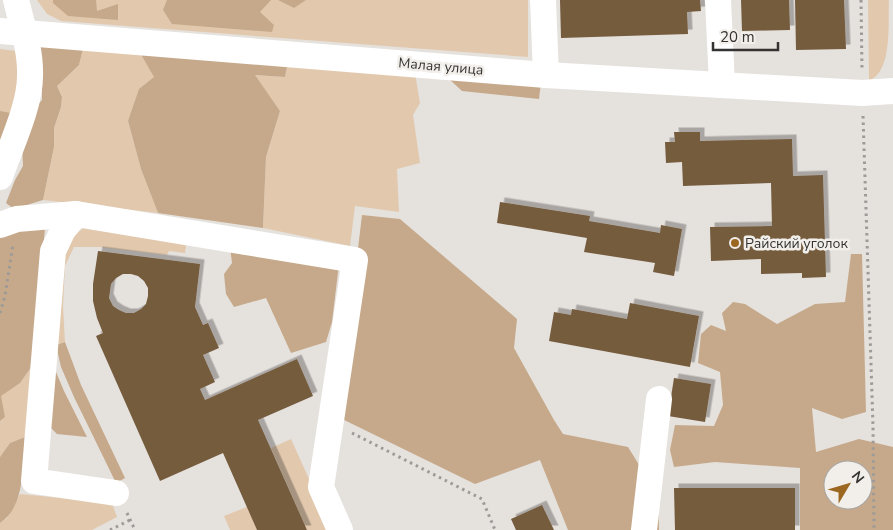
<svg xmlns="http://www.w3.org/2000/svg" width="893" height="530" font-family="'Nunito Sans',sans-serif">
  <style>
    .green { fill: #e2c9ae }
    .forest { fill: #c6a98a; fill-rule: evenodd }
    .building { fill: #755b3e; fill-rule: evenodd; filter: url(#shadow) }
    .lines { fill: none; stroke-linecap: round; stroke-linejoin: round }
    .path { stroke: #9d9a97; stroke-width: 3; stroke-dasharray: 2.5 4; stroke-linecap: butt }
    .minor { stroke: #fff; stroke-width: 26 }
    .poi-dot { fill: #9c6720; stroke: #f2efeb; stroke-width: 2 }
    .labels { text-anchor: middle; stroke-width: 5; stroke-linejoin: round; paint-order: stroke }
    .street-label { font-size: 14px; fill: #343331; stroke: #f2efeb }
    .poi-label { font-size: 14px; fill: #343331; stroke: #f2efeb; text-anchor: start }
  </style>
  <defs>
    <filter id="shadow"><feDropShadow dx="4.5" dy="-4.5" stdDeviation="0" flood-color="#0004"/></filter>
  </defs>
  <rect width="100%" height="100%" fill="#e5e1dd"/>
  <!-- green -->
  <g class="green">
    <path d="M37,0H528V57L61,21L47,14Z"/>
    <path d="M868,0H889C888,21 893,73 869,80Z"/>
    <path d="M0,49L16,51L20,83L0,150Z"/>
    <path d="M83,49L139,51L155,77L128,121L141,169L158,213L43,200L54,147V128L61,107L62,97L57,86L79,65Z"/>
    <path d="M288,62L415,73L420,103L413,115L420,163L397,169L399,212L355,206L350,246L263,228L266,157L280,111L254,75L285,77Z"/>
    <path d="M89,224L187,239L185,253L169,251L167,255L99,247H74L65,266L63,306L65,342L56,345L58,263L73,236Z"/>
    <path d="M32,366L25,437L10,443L0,457V421L5,417L0,396L20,383Z"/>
    <path d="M291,439L332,530H307L271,448Z"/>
    <path d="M20,494L112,503L117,517L92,530H0V523L7,518Z"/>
    <path d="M247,507L257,530H230L224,516Z"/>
  </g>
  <!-- forest -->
  <g class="forest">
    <path d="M53,0H96L97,11L118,4V20L68,16L53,3Z"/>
    <path d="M167,0H271L260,12L274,25L272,32L172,24L163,10Z"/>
    <path d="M278,0H306L294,8Z"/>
    <path d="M47,40L83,49L79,65L57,86L62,97L61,107L54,128V147L43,200L14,209L6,203L15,180L23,166L22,143L34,109L42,100V86L35,50Z"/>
    <path d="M139,51L288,62L285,77L255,75L280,111L266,157L263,228L158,213L141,169L128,121L139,89L154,77Z"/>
    <path d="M448,78L541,82L539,99L462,91Z"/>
    <path d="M0,111L11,113L0,150Z"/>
    <path d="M362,215L400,219L517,319L514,348L554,420L563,434L628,447L641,468L658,486L659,530H568L540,460L475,484L338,417Z"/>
    <path d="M45,228L32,366L20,383L1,396L5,417L0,421V230Z"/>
    <path d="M230,247L339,264L332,322L326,342L291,353L266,298L234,307L226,294L224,274L232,263Z"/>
    <path d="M851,254H862L866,412L842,419L812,408L816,452L859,439L893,447V530H800V468L715,462L674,467L670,450L675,425L714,426L723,405L720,372L698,363L701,334L711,325L726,331L722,313L733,302L745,304L777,324L815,304L845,302ZM833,470H863V500H833Z"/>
    <path d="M65,342L81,385L125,478L116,483L74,397L61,367L56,345Z"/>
    <path d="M56,372L64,391L87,437L57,434L49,426V373Z"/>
    <path d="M25,437C22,465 26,506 0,523V457L10,443Z"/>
  </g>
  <!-- building -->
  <g class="building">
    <path d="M560,0H700L701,11L687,12L688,34L561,38Z"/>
    <path d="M741,0H789L790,30L742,31Z"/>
    <path d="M795,0H844L846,49L796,50Z"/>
    <path d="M674,132H700V141L792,139L793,176L823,175L826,277L802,278V273L761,274V259L711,261L710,227L772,226L771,183L683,186L682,162L666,163L665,142H675Z"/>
    <path d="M500,202L590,216L589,221L660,233L661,225L682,229L674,276L653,272L655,263L584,252L587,238L497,223Z"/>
    <path d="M98,251L200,264L195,307L203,325L208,323L219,348L203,355L215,382L200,389L205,400L297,359L313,396L258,420L307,530H257L223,453L160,481L96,336L103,333L97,318L93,301V284ZM123,274H131L138,276L144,281L148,288V296L146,304L141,309L134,313H126L119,310L113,306L109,298L111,284L116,278Z"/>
    <path d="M630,303L699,316L690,367L549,341L554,312L571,315L572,309L627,319Z"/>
    <path d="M674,378L711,384L705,422L668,416Z"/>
    <path d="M674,488H795V530H675Z"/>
    <path d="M542,505L554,530H516L511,519Z"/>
  </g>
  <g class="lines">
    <!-- path -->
    <g class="path">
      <path d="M861,0L862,70"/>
      <path d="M863,116L873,426L874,530"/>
      <path d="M0,313L5,296L13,244"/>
      <path d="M352,433L482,499L495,530"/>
      <path d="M127,513L135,530"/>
      <path d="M110,530L130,520"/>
    </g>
    <!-- minor -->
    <g class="minor">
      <path d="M543,0L546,75"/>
      <path d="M718,0L722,85"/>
      <path d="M0,31L546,75L862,93L893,91"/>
      <path d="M0,177C10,147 30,107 30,76C31,51 22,25 16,0"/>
      <path d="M76,214L63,230L53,251L34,481L116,493"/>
      <path d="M0,225L17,219L76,214L355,260L321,487L340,530"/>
      <path d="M644,530L659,399"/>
    </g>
  </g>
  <!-- markers -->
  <circle class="poi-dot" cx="735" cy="243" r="5"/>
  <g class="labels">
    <!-- street labels -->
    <g class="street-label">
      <text transform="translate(441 66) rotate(5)" y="5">Малая улица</text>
    </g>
    <!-- poi labels -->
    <g class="poi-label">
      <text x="745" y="248">Райский уголок</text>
    </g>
  </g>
  <!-- north arrow -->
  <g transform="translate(848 485) rotate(52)"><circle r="24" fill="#f2efeb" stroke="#a6a4a1"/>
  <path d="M0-4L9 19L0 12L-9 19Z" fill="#9c6720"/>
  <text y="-8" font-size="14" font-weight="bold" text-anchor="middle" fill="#343331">N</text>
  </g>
  <!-- scale -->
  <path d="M713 42v8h65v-8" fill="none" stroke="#343331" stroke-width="2.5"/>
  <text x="720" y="42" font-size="15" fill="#343331" stroke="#f2efeb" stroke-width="4" paint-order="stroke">20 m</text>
</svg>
